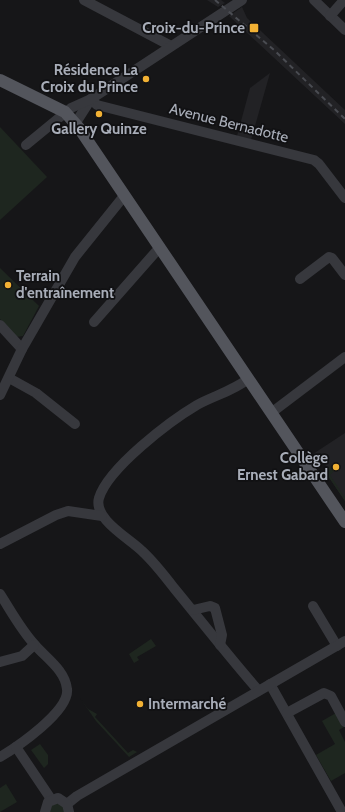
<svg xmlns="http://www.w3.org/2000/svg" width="345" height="812" font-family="Cabin,sans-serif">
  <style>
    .built { fill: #222225 }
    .green { fill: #1e261f }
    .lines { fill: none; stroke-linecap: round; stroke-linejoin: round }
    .minor { stroke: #37383d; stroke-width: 10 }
    .major { stroke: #53555c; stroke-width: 12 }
    .rail { stroke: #4a4c52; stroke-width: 2; stroke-dasharray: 5 4; stroke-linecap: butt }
    .poi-dot { fill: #f2b134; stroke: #111113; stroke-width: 1.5 }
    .labels { text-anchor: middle; stroke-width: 3.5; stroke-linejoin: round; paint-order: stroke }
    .poi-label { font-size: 15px; font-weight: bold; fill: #a8adb8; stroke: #111113; text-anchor: end }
    .street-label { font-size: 15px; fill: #a8adb8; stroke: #111113 }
  </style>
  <rect width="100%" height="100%" fill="#161618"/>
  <!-- built -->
  <g class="built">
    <path d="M207,0H221L225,3L218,7Z"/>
    <path d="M242,7L247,18L345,110V124L229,16Z"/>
    <path d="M270,73L251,140L237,136L250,88Z"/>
    <path d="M345,433V501L326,473L329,470L323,462L320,464L313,454Z"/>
  </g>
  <!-- green -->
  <g class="green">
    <path d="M0,127L47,177L0,220Z"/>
    <path d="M0,268L39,306L23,336L16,337L0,319Z"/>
    <path d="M330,466L335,470L330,475L345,498V501L326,473Z"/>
    <path d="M151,639L156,646L137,657L139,660L134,663L129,654Z"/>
    <path d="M80,698L88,709L97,714L95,717L128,753L133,750L137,752L129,757L96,721Z"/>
    <path d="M336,713L344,727L339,730L345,742V773L331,781L316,755L335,744L322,721Z"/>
    <path d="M40,744L48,755V764L44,768L31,750Z"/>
    <path d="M6,784L17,802L0,812V788Z"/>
    <path d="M52,803L63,804L65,812H50Z"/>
  </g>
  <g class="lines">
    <!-- minor -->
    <g class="minor">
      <path d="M84,0L171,46"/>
      <path d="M314,0L345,30"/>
      <path d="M330,16L344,0"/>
      <path d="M91,99L97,105L314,160L319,164L345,198"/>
      <path d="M75,124L91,99"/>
      <path d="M26,145L71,108L91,99L242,0"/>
      <path d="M300,279L329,257L332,258L345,275"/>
      <path d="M94,322L160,247"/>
      <path d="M0,325L22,349"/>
      <path d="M9,378L36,393L75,424"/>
      <path d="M248,379C233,391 213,396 197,405C170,421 108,468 99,498C93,519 129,538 142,551C154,562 164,575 174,588C202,622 229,657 258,690"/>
      <path d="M0,395L22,349L75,257L124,196"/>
      <path d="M271,413L345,357"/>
      <path d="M0,544L56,515L68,511L102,516"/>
      <path d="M0,594C11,611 21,630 35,645C46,658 65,670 67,689C70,711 17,747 0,757"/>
      <path d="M313,606L337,646"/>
      <path d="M193,610L210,606L215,608L222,635L220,645"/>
      <path d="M0,662L22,656L34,645"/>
      <path d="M270,684L342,812"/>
      <path d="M287,713L324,693L331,696L345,722"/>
      <path d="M16,747L51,799"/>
      <path d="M67,804L77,796L345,641"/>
      <path d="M45,812L48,802L58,798L67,804L69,812"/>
    </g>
    <!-- major -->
    <path class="major" d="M0,80L65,112L79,128L345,522"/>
    <!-- rail -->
    <path class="rail" d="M215,0L274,50L345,119"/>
  </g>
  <!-- markers -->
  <g class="poi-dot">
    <rect x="249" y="23" width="10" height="10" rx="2"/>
    <circle cx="146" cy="79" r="4"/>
    <circle cx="99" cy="114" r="4"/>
    <circle cx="8" cy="285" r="4"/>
    <circle cx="336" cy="467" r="4"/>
    <circle cx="140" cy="704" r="4"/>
  </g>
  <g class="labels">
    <!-- poi labels -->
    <g class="poi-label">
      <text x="245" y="33">Croix-du-Prince</text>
      <text x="138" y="75">Résidence La<tspan x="138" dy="17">Croix du Prince</tspan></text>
      <text x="99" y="134" text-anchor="middle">Gallery Quinze</text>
      <text x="16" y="281" text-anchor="start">Terrain<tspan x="16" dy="17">d'entraînement</tspan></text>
      <text x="328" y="463">Collège<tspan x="328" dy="17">Ernest Gabard</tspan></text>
      <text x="148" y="709" text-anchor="start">Intermarché</text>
    </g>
    <!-- street labels -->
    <g class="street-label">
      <text transform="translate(229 123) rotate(14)" y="5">Avenue Bernadotte</text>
    </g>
  </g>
</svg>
